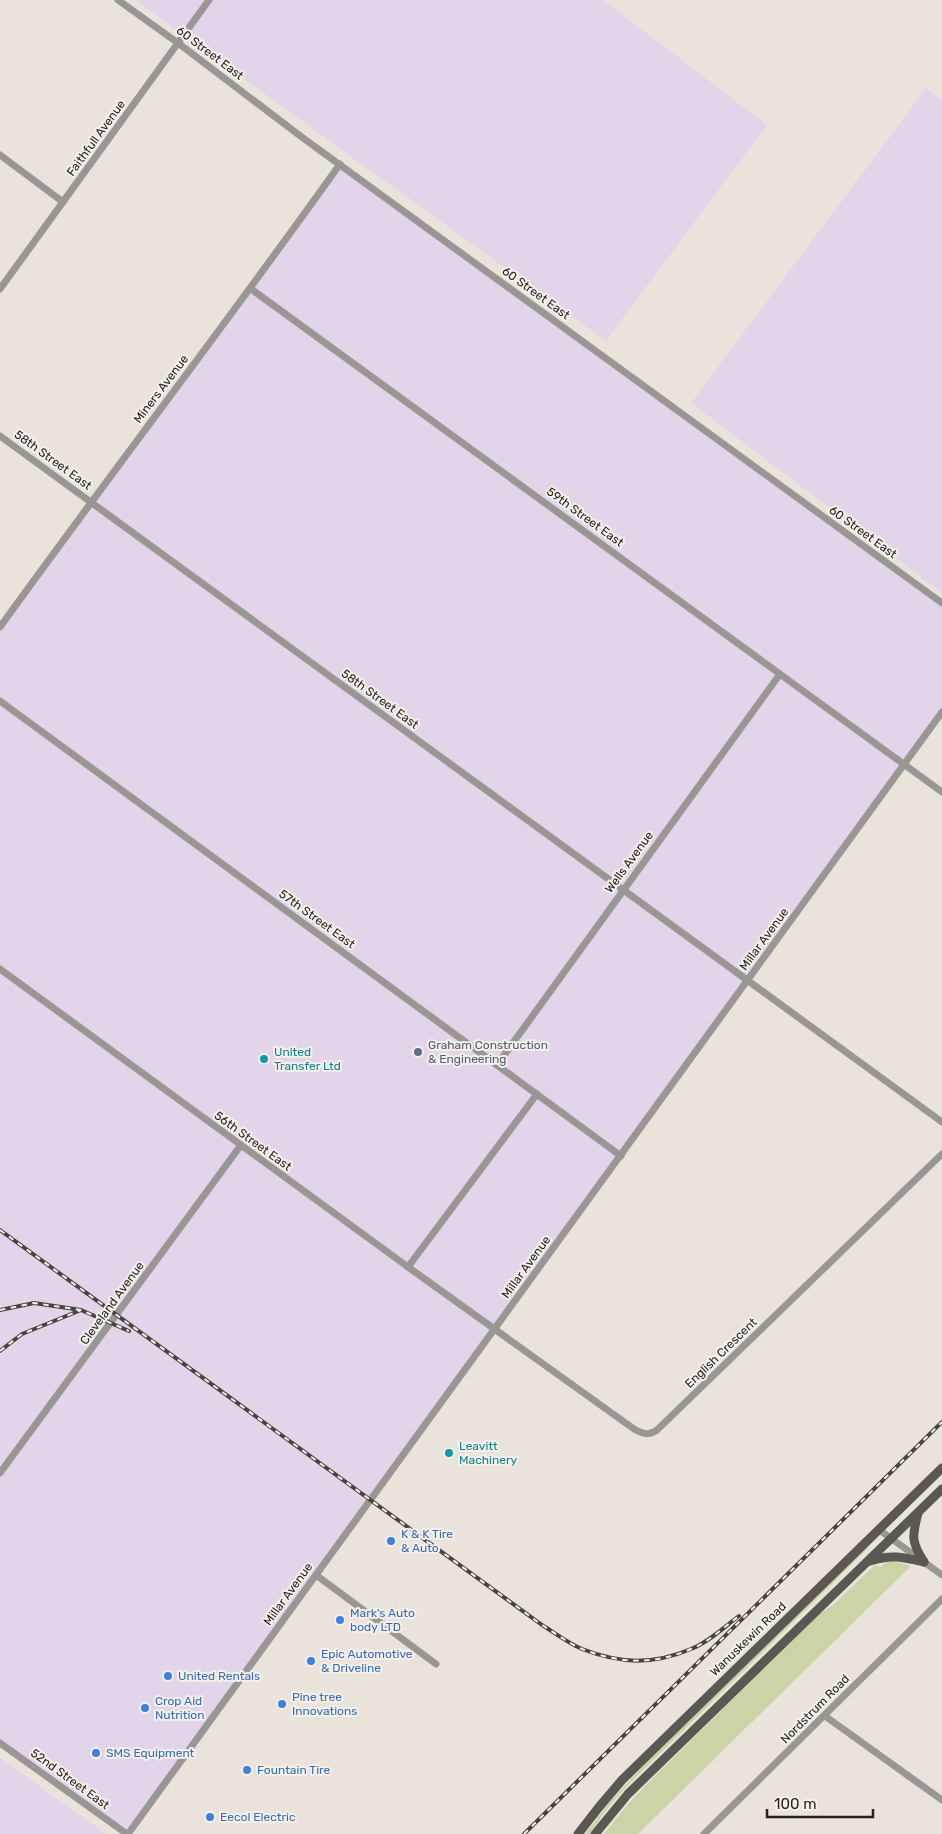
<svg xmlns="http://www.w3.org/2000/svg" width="942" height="1834" font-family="Rubik,sans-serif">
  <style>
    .industrial { fill: #e2d5e9 }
    .green { fill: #ccd3a6 }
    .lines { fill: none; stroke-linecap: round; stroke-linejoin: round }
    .minor { stroke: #999794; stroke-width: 7 }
    .major { stroke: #5b5752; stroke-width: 9 }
    .rail-casing { stroke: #464441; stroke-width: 4 }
    .rail { stroke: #f6f0ea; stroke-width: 2; stroke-dasharray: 5.5; stroke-linecap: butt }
    .service-dot { fill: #5c6f8a; stroke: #f6f0ea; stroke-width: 2 }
    .culture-dot { fill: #0f9aa8; stroke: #f6f0ea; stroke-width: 2 }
    .shop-dot { fill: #3f7fe0; stroke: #f6f0ea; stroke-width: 2 }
    .labels { text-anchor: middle; stroke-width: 4; stroke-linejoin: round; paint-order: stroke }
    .street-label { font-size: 12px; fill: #252321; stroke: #f6f0ea }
    .service-label { font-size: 12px; fill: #4e5e75; stroke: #f6f0ea; text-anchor: start }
    .culture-label { font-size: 12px; fill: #0d838f; stroke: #f6f0ea; text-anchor: start }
    .shop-label { font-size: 12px; fill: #366cbe; stroke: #f6f0ea; text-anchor: start }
  </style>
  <rect width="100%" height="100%" fill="#e9e3dc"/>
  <!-- industrial -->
  <g class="industrial">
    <path d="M135,0H603L767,125L606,341Z"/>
    <path d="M926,88L942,100V593L691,403Z"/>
    <path d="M340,164L942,603V712L128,1834L0,1743V627Z"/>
    <path d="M0,1758L106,1834H0Z"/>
  </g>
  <!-- green -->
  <g class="green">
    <path d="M869,1547L630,1783L611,1804L589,1834H585L608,1804L642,1767L864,1549Z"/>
    <path d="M892,1561L911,1566L638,1834H604L628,1804L651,1780L818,1615L832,1606L875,1565L880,1567L887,1562Z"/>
  </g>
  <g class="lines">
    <!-- minor -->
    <g class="minor">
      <path d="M118,0L178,43L303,138L942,603"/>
      <path d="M0,155L63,202"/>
      <path d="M0,289L209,0"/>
      <path d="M251,289L942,792"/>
      <path d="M0,436L942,1122"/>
      <path d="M0,627C112,472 229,320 340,164"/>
      <path d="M0,701L621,1156"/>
      <path d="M0,969L408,1267L634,1429C643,1434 649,1436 657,1430L942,1154"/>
      <path d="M497,1065L780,674"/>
      <path d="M408,1267L537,1094"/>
      <path d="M0,1473L241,1145"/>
      <path d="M878,1529L942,1575"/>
      <path d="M316,1575L436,1664"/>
      <path d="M825,1716L942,1800"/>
      <path d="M0,1743L127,1834"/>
      <path d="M128,1834L942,712"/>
      <path d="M704,1834L942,1599"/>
    </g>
    <!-- major -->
    <g class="major">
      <path d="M918,1513C912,1536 911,1542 924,1562"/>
      <path d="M870,1561C891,1554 903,1557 924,1562"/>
      <path d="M578,1834L599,1807L622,1780L942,1468"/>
      <path d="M595,1834L628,1794L942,1489"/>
    </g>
    <defs>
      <g id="rail">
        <path d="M0,1230L542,1625C555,1633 568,1643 582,1649C621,1664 653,1665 691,1649C709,1642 724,1627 739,1616"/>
        <path d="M0,1310L34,1303L81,1310L129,1331"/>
        <path d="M0,1351L22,1334L81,1310"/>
        <path d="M524,1834L942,1422"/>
      </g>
    </defs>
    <!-- rail casing -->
    <use href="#rail" class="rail-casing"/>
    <!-- rail -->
    <use href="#rail" class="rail"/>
  </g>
  <!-- markers -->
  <circle class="service-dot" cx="418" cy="1052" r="5"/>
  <g class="culture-dot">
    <circle cx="264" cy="1059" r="5"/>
    <circle cx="449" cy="1453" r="5"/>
  </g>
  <g class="shop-dot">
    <circle cx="391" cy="1541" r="5"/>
    <circle cx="340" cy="1620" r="5"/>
    <circle cx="311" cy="1661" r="5"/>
    <circle cx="168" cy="1676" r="5"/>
    <circle cx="282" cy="1704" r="5"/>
    <circle cx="145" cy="1708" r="5"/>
    <circle cx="96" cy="1753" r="5"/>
    <circle cx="247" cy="1770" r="5"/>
    <circle cx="210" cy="1817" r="5"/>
  </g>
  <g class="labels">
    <!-- street labels -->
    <g class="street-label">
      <text transform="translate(210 53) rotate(37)" y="4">60 Street East</text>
      <text transform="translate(96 138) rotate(-54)" y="4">Faithfull Avenue</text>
      <text transform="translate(536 293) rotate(36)" y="4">60 Street East</text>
      <text transform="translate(161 389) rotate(-53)" y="4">Miners Avenue</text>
      <text transform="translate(53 460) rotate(36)" y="4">58th Street East</text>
      <text transform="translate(585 517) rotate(36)" y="4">59th Street East</text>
      <text transform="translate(863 532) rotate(36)" y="4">60 Street East</text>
      <text transform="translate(380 699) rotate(36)" y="4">58th Street East</text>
      <text transform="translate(629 862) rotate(-54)" y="4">Wells Avenue</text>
      <text transform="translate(317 919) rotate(36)" y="4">57th Street East</text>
      <text transform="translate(764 939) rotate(-54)" y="4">Millar Avenue</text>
      <text transform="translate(253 1141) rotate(36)" y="4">56th Street East</text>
      <text transform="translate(526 1267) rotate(-54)" y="4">Millar Avenue</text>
      <text transform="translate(112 1303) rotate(-54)" y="4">Cleveland Avenue</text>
      <text transform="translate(721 1353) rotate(-44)" y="4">English Crescent</text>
      <text transform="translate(288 1594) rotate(-54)" y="4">Millar Avenue</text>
      <text transform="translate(748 1639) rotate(-44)" y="4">Wanuskewin Road</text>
      <text transform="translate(815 1709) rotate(-45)" y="4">Nordstrum Road</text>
      <text transform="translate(70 1779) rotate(36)" y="4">52nd Street East</text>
    </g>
    <!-- service labels -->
    <g class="service-label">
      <text x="428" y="1049">Graham Construction<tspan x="428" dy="14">&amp; Engineering</tspan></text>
    </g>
    <!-- culture labels -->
    <g class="culture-label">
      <text x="274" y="1056">United<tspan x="274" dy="14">Transfer Ltd</tspan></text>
      <text x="459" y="1450">Leavitt<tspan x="459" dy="14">Machinery</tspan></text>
    </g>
    <!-- shop labels -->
    <g class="shop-label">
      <text x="401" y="1538">K &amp; K Tire<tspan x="401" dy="14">&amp; Auto</tspan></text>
      <text x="350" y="1617">Mark's Auto<tspan x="350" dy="14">body LTD</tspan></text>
      <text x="321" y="1658">Epic Automotive<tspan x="321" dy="14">&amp; Driveline</tspan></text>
      <text x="178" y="1680">United Rentals</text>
      <text x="292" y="1701">Pine tree<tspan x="292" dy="14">Innovations</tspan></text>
      <text x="155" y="1705">Crop Aid<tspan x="155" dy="14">Nutrition</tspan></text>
      <text x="106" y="1757">SMS Equipment</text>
      <text x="257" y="1774">Fountain Tire</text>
      <text x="220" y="1821">Eecol Electric</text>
    </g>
  </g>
  <!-- scale -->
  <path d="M767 1809v8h106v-8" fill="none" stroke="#252321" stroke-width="2.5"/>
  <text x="774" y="1809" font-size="15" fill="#252321" stroke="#f6f0ea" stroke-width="4" paint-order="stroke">100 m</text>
</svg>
